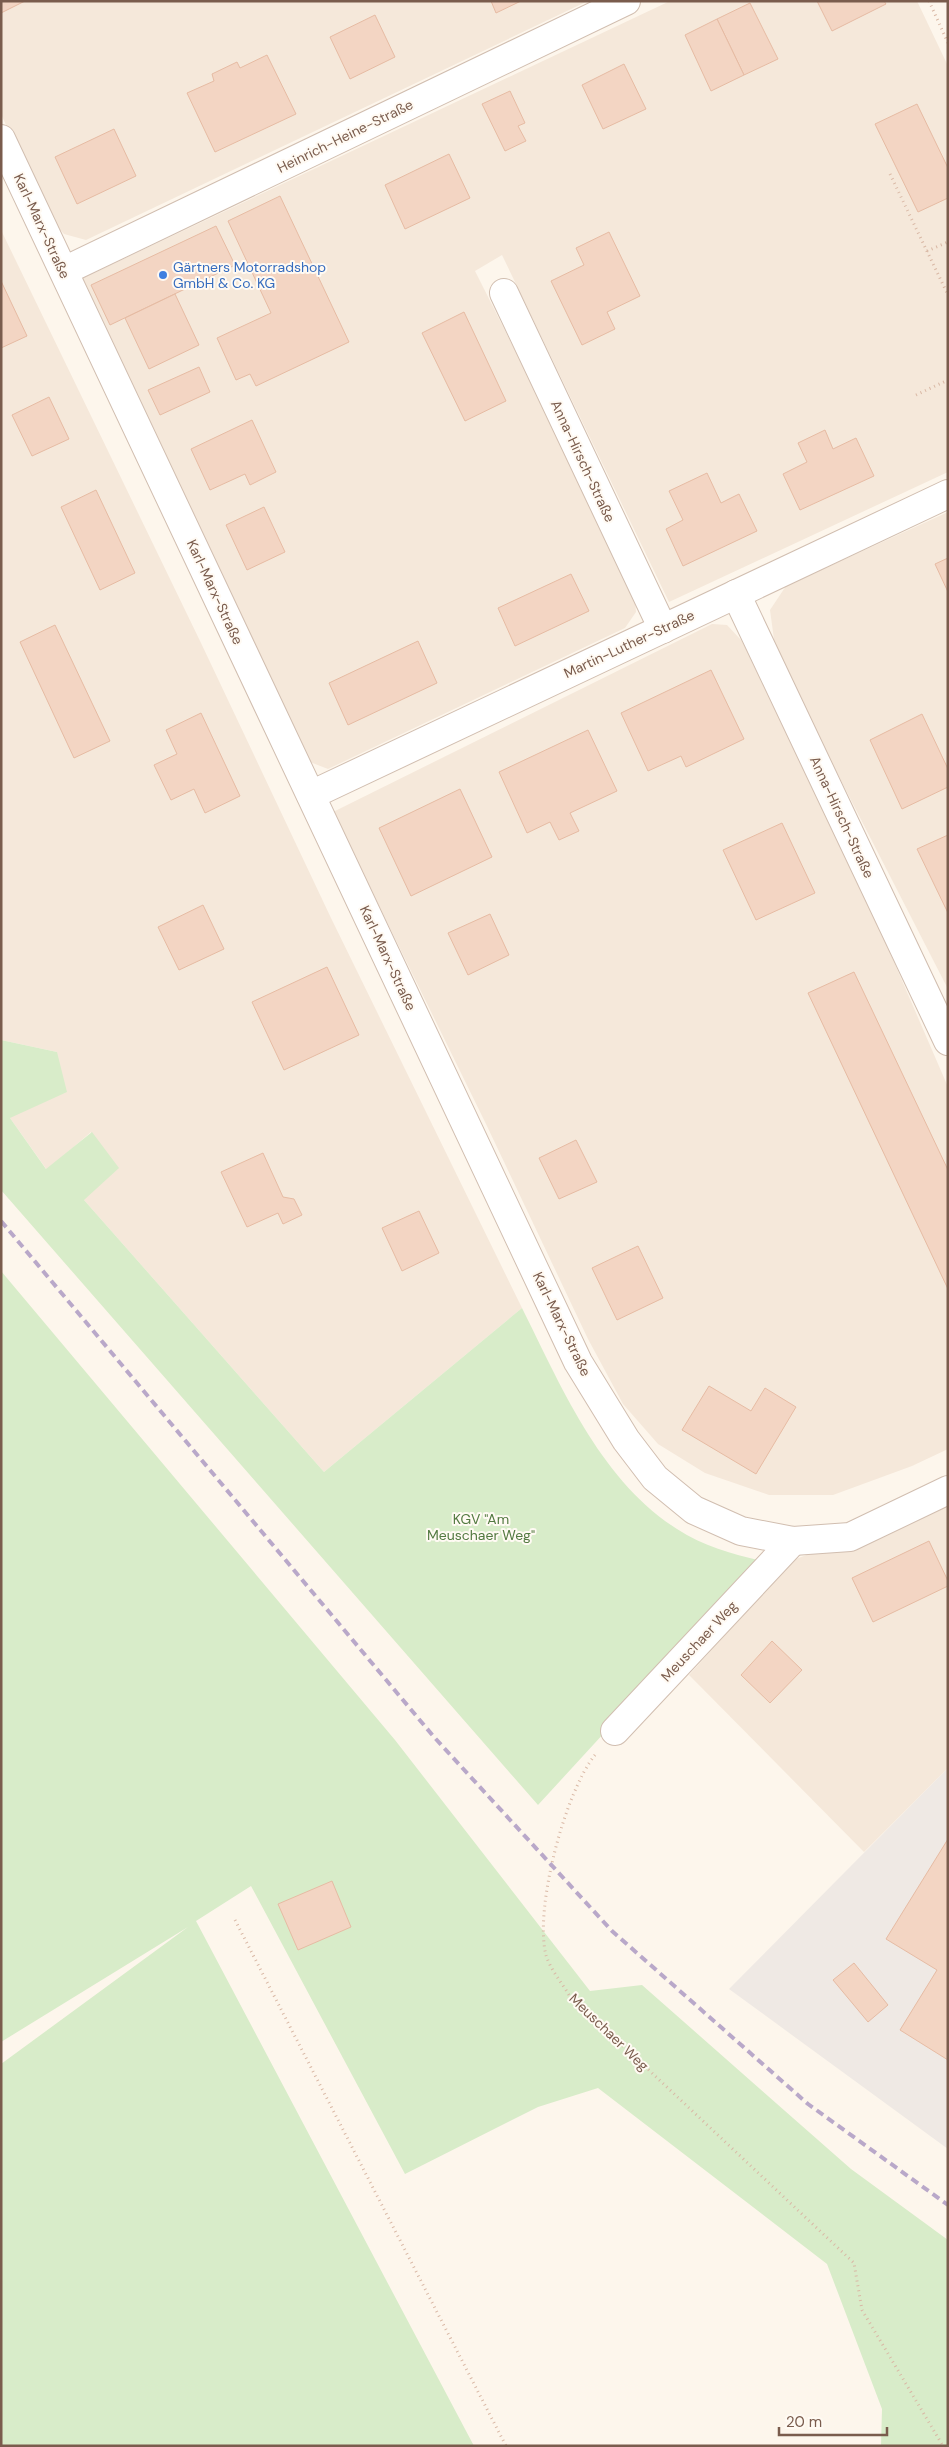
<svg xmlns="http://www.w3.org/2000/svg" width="949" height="2447" font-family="'DM Sans',sans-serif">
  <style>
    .residential { fill: #f5e8da }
    .industrial { fill: #efe9e4 }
    .green { fill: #d8ecc9 }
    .building { fill: #f3d5c3; stroke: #e6bba3 }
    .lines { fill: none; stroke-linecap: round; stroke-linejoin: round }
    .street-casing { stroke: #d1beb0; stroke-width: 30 }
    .path { stroke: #d9b8a5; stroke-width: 3; stroke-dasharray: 1 4; stroke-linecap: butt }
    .street { stroke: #fff; stroke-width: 28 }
    .rail { stroke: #b9a8c9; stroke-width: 4; stroke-dasharray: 8 5; stroke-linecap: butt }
    .shop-dot { fill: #3f7fe0; stroke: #fffaf3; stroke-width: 2 }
    .labels { text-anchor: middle; stroke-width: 4; stroke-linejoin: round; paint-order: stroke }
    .street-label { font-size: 14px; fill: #7a5c4d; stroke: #fffaf3 }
    .shop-label { font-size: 14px; fill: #366cbe; stroke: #fffaf3; text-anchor: start }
    .park-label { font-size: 14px; fill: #537a41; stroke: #fffaf3 }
  </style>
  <rect width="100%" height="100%" fill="#fdf6ec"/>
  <!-- residential -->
  <g class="residential">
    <path d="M1,1H588L86,240L64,234L47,215L1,114Z"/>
    <path d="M670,1H917L948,66V472L669,602L502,255L475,271L634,587L636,612L625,628L328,769L310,762L81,279Z"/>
    <path d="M1,230L201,643L331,918L522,1308L324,1472L84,1200L91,1132L47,1170L10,1118L57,1052L1,1040Z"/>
    <path d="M948,512V989L776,654L770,610L786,586Z"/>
    <path d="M712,624L727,625L742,641L872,911L948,1087V1449L912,1466L833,1495H769L705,1473L658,1444L623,1404L588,1339L486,1124L333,812Z"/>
    <path d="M948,1503V1768L864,1852L689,1675L793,1560Z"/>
  </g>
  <!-- industrial -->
  <path class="industrial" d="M948,1768V2149L729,1989Z"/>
  <!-- green -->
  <g class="green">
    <path d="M1,1040L57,1052L67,1092L10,1118L46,1169L92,1132L119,1168L84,1200L324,1472L522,1308C561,1386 600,1480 677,1529C703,1546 732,1554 762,1561L538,1805L1,1190Z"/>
    <path d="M1,1271L395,1740L590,1991L642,1985L851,2169L948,2240V2446H881L882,2409L827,2264L598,2088L538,2107L405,2174L251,1886L196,1921L474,2446H1V2064L188,1927L1,2042Z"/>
  </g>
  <!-- building -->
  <g class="building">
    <path d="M1,1H25L1,13Z"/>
    <path d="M491,1H521L496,13Z"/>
    <path d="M817,1H884L886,4L832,31Z"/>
    <path d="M750,3L778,59L744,75L717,19Z"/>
    <path d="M375,15L395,57L350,79L330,37Z"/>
    <path d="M717,19L744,75L711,91L685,35Z"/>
    <path d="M267,55L296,114L215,152L187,93L214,81L212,74L237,62L240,68Z"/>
    <path d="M624,64L646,109L603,129L582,85Z"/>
    <path d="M510,91L525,123L518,126L526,141L505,151L482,104Z"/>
    <path d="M917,104L948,168V198L918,212L875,124Z"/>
    <path d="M114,129L136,176L77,204L55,157Z"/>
    <path d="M449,154L470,198L405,229L385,185Z"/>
    <path d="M280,196L349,342L256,386L250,374L236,380L217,338L271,313L228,221Z"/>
    <path d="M216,226L235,265L110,325L91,285Z"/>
    <path d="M609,232L640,296L607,312L615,329L582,345L551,281L584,265L576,248Z"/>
    <path d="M1,281L27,336L1,348Z"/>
    <path d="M175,294L199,345L149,369L125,318Z"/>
    <path d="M464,312L506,401L465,421L422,333Z"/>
    <path d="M199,367L210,392L160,415L148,390Z"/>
    <path d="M49,397L69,439L32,456L12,415Z"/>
    <path d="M252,420L276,472L250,485L245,474L210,490L191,449Z"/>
    <path d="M825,430L833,449L856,438L874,476L800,510L783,474L807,462L798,443Z"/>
    <path d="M707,473L721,503L739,494L757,531L683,566L666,529L683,520L669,491Z"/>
    <path d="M96,490L135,573L100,590L61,507Z"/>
    <path d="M264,507L285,552L247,570L226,525Z"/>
    <path d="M948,558V592L935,564Z"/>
    <path d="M571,574L589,611L515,646L498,608Z"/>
    <path d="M55,625L110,741L74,758L20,642Z"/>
    <path d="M418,641L437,683L348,725L329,683Z"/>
    <path d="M711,670L744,739L686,767L681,756L648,771L621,713Z"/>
    <path d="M201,713L240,796L205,813L194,789L171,800L154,765L177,754L166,730Z"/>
    <path d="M922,714L948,769V787L902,809L870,740Z"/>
    <path d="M588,730L617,791L570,813L579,831L559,840L550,822L527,833L499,772Z"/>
    <path d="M460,789L492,857L411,896L379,828Z"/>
    <path d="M782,823L815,893L756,920L723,850Z"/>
    <path d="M948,835V913L917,849Z"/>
    <path d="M203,905L224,949L179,970L158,927Z"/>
    <path d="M490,914L509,955L468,975L448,933Z"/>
    <path d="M327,967L359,1035L284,1070L252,1002Z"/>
    <path d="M854,972L948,1170V1289L808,993Z"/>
    <path d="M576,1140L597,1182L559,1199L539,1158Z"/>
    <path d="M263,1153L283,1197L294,1199L302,1215L283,1224L278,1213L247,1227L221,1172Z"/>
    <path d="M419,1211L439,1253L402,1271L382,1228Z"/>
    <path d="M638,1246L663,1298L617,1320L592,1268Z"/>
    <path d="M709,1386L751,1411L765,1388L796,1407L756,1474L682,1430Z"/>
    <path d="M929,1541L948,1581V1586L873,1622L852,1578Z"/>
    <path d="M772,1641L802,1670L770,1703L741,1675Z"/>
    <path d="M948,1839V2060L900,2030L937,1970L886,1939Z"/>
    <path d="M332,1881L351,1927L298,1950L278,1904Z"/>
    <path d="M854,1963L888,2005L868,2022L833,1980Z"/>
  </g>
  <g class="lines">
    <defs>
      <g id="street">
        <path d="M1,139L578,1362L626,1440L655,1478L694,1510L741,1531L793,1541L850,1537L948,1490"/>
        <path d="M64,271L626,1"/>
        <path d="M504,293L663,629"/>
        <path d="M736,594L948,1041"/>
        <path d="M311,795L948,494"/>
        <path d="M615,1731L793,1541"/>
      </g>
    </defs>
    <!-- street casing -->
    <use href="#street" class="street-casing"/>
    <!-- path -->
    <g class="path">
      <path d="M929,1L948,43"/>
      <path d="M890,174L948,295"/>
      <path d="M927,251L948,242"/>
      <path d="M916,395L948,380"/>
      <path d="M595,1755C565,1792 534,1909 546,1955C550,1969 562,1983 569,1995L854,2263L862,2310L943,2446"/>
      <path d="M235,1920L506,2446"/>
    </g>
    <!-- street -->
    <use href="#street" class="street"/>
    <!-- rail -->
    <path class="rail" d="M1,1221L434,1737L612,1931L808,2104L948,2205"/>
  </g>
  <!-- markers -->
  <circle class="shop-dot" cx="163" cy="275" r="5"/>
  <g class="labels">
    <!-- street labels -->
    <g class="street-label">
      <text transform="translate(345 136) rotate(-26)" y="5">Heinrich-Heine-Straße</text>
      <text transform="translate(42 226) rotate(65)" y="5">Karl-Marx-Straße</text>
      <text transform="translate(583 461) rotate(65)" y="5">Anna-Hirsch-Straße</text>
      <text transform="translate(215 592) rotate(65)" y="5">Karl-Marx-Straße</text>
      <text transform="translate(629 644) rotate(-25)" y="5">Martin-Luther-Straße</text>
      <text transform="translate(842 817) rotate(65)" y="5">Anna-Hirsch-Straße</text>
      <text transform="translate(388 958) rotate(65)" y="5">Karl-Marx-Straße</text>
      <text transform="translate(562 1324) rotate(64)" y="5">Karl-Marx-Straße</text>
      <text transform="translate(699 1641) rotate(-47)" y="5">Meuschaer Weg</text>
      <text transform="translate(609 2032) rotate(44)" y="5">Meuschaer Weg</text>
    </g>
    <!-- shop labels -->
    <g class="shop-label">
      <text x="173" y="272">Gärtners Motorradshop<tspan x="173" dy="16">GmbH &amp; Co. KG</tspan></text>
    </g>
    <!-- park labels -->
    <g class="park-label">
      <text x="481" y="1524">KGV "Am<tspan x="481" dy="16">Meuschaer Weg"</tspan></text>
    </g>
  </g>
  <!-- border -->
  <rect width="949" height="2447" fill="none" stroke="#7a5c4d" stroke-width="5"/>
  <!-- scale -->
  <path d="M779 2427v8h108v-8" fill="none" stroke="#7a5c4d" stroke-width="2.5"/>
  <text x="786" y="2427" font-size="15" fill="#7a5c4d" stroke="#fffaf3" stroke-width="4" paint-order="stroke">20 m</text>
</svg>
